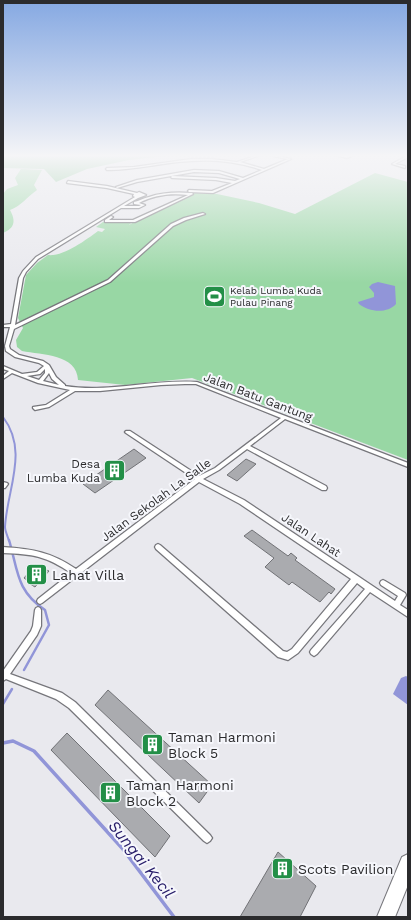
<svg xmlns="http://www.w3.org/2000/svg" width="411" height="920" font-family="'Work Sans',sans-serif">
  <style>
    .green { fill: #98d7a4 }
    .forest { fill: #86c693 }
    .water { fill: #9195d8 }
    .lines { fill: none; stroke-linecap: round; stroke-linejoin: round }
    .stream-far2 { stroke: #9195d8; stroke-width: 2 }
    .stream-far1 { stroke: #9195d8; stroke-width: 2.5 }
    .stream { stroke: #9195d8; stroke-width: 3.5 }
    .building { fill: #aaabaf; stroke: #717276 }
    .street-casing { stroke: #76767b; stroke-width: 2.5 }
    .highway-casing { stroke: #76767b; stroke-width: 2 }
    .street { fill: #fff; fill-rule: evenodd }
    .highway { fill: #fff; fill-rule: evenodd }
    .labels { text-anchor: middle; stroke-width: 4; stroke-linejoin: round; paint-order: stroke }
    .far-poi-label { font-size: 10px; fill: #2b2b2d; stroke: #f6f7fc; text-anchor: start }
    .street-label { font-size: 12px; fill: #2b2b2d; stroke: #f6f7fc }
    .poi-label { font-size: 12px; fill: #2b2b2d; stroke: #f6f7fc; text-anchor: end }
    .near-poi-label { font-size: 14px; fill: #2b2b2d; stroke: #f6f7fc; text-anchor: start }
    .near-water-label { font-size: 16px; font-style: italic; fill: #241a67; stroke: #f6f7fc }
  </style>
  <rect width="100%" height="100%" fill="#e9e9ee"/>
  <!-- green -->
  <g class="green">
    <path d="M21,169L42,170L34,185L37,190C27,197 21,206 10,210C16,221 15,228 3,233V194L7,189L18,185L15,178Z"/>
    <path d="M375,173L408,182V460L192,378L125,385L78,380C77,354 42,355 22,351L17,347L16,340L23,328L18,318L26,275L37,263L48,255C63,257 86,240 98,231L102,232L105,229L96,227L103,222H132L129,225L146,215L195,193L217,194L259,203L295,214Z"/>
  </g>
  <!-- forest -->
  <path class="forest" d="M3,155H174L129,160L87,169L56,182L44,169L3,168Z"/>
  <!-- water -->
  <g class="water">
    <path d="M378,282L395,286L396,304C387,314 369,312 359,304L358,302L374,297V293L369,287L372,284Z"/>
    <path d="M406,676L408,677V705L393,694L401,678Z"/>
  </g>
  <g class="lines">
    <!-- stream-far2 -->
    <path class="stream-far2" d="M3,417C29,451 7,489 5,527C5,531 8,537 9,541"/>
    <!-- stream-far1 -->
    <g class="stream-far1">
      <path d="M9,540C18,570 16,591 45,610L49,625L24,670"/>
      <path d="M3,704L12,689"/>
    </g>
    <!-- stream -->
    <path class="stream" d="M3,743L13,741L34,751L122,848L174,917"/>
  </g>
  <!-- building -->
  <g class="building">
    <path d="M134,449L146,458L95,493L83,484Z"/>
    <path d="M246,459L256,464L237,481L227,475Z"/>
    <path d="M252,530L288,556L291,553L297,558L295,560L335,589L331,594L329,592L320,602L292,582L289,585L265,567L274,558L244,536Z"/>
    <path d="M35,565L49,571L35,587L27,582L28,581L24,578Z"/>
    <path d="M108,690L212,785L199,803L95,705Z"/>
    <path d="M67,733L170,836L155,857L51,750Z"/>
    <path d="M278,852L316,886L300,917H240Z"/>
  </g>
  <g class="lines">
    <defs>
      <g id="street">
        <path d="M258,155H260L240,162L264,169L288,159L273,156V155L291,159L213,193L189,192L188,191L189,190L212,191L232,183L216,180L172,178L171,177L172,176L216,178L235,181L240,179L219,173L194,172L137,182L117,188L116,187L137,180L194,170L219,171L243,178L262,170C239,162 216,159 192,161C164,162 136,170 107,170L106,169L107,168L134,167L191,159H212L237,162Z"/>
        <path d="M334,155C338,154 341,156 346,156C349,156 351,155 354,155L347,158Z"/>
        <path d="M408,155V157L395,164L405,166V168L392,164Z"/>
        <path d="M68,181L107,186L137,193L139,192L146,195L138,198L124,206H139L141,205L134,204V202C139,201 144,198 149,197C163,192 178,192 192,193L193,194L135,222H105V220L111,216L113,217L109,220H133L188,195C171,193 154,195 139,203L145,205L139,208H121L38,259L26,272L23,278L15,325L108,280L171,224L184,218L203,213L205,214L186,220L173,226L110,282L14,329L9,346L10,349L19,355L43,361L49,365L56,377L65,385V386C109,393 153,379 197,382L408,463V467L285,419L250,446L326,486L327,488L326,490H322L247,449L219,470L203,479L244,500L395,601L398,596L381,585L380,583L381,581L383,580L385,581L405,593L406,595L400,605L408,610V617L370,592L317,654L314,656L311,654L310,652L311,650L365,589L357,583L298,653L288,660L278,657L156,549L155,547L156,545L158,544L160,545L283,651L287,652L292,649L351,579L240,504L199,482L42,603L40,604L38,603L37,601L38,599L71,573C46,556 33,554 3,553V547C33,549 51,552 76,569L195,479L126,433L125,432L126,431H130L199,476L215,468L281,418L196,384H185L161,385L100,391H75L49,407L35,410L33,408V407L46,405L70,390L38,383L12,373L3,379V376L9,371L3,369V366L22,374L37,372L44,366L39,363L15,357L6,351L5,346L10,327H3V325L11,324L19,278L23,271L36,257L135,197L133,196L134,194L107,188L67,183ZM45,369V373L39,380L27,376L40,374ZM49,373L52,379L59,385L43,381Z"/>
        <path d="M3,482L7,483L8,484L5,488H3Z"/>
        <path d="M38,607L40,608L41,610V626L37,635L10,674L62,693L75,702L210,835L212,838L210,841L207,843L204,841L69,708L56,699L6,679L3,681V671L31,631L33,626L35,610L36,608Z"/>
      </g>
      <path id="highway" d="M408,854V885L395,917H377L402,857Z"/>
    </defs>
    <!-- street casing -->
    <use href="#street" class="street-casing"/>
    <!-- highway casing -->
    <use href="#highway" class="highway-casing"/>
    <!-- street -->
    <use href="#street" class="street"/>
    <!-- highway -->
    <use href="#highway" class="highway"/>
  </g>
  <!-- sky -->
  <linearGradient id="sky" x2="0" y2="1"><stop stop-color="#85a8e2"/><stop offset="0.55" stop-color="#f5f5f7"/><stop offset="1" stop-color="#f5f5f7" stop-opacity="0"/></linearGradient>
  <rect width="411" height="283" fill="url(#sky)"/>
  <!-- icons -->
  <defs>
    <symbol id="stadium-square" viewBox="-11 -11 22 22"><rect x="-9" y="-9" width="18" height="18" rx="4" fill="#238f47" stroke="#f6f7fc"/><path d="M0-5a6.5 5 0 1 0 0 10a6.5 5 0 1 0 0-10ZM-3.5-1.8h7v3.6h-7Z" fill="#fff"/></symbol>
    <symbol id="building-square" viewBox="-11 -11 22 22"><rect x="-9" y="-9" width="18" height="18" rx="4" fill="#238f47" stroke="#f6f7fc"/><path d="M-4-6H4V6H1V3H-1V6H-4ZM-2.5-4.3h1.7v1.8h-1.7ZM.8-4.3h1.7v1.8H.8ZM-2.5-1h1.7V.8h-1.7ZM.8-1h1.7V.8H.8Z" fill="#fff"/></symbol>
  </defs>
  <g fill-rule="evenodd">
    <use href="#stadium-square" x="202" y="284" width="25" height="25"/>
    <use href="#building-square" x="102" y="458" width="25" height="25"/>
    <use href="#building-square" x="24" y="562" width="25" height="25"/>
    <use href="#building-square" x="140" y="732" width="25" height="25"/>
    <use href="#building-square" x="98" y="780" width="25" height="25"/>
    <use href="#building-square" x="270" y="856" width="25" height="25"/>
  </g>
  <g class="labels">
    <!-- far-poi labels -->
    <g class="far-poi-label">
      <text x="230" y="294">Kelab Lumba Kuda<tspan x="230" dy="12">Pulau Pinang</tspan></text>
    </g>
    <!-- street labels -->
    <g class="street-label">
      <text transform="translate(258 397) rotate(21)" y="4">Jalan Batu Gantung</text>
      <text transform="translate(156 500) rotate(-36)" y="4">Jalan Sekolah La Salle</text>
      <text transform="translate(311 535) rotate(34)" y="4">Jalan Lahat</text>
    </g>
    <!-- poi labels -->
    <g class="poi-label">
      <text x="100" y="468">Desa<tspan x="100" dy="14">Lumba Kuda</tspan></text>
    </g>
    <!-- near-poi labels -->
    <g class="near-poi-label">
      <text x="52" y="580">Lahat Villa</text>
      <text x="168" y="742">Taman Harmoni<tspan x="168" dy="16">Block 5</tspan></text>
      <text x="126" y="790">Taman Harmoni<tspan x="126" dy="16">Block 2</tspan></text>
      <text x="298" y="874">Scots Pavilion</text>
    </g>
    <!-- near-water labels -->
    <g class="near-water-label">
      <text transform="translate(142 859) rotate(51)" y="6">Sungai Kecil</text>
    </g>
  </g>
  <!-- border -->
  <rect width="411" height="920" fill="none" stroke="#2b2b2d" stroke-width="8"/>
</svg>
